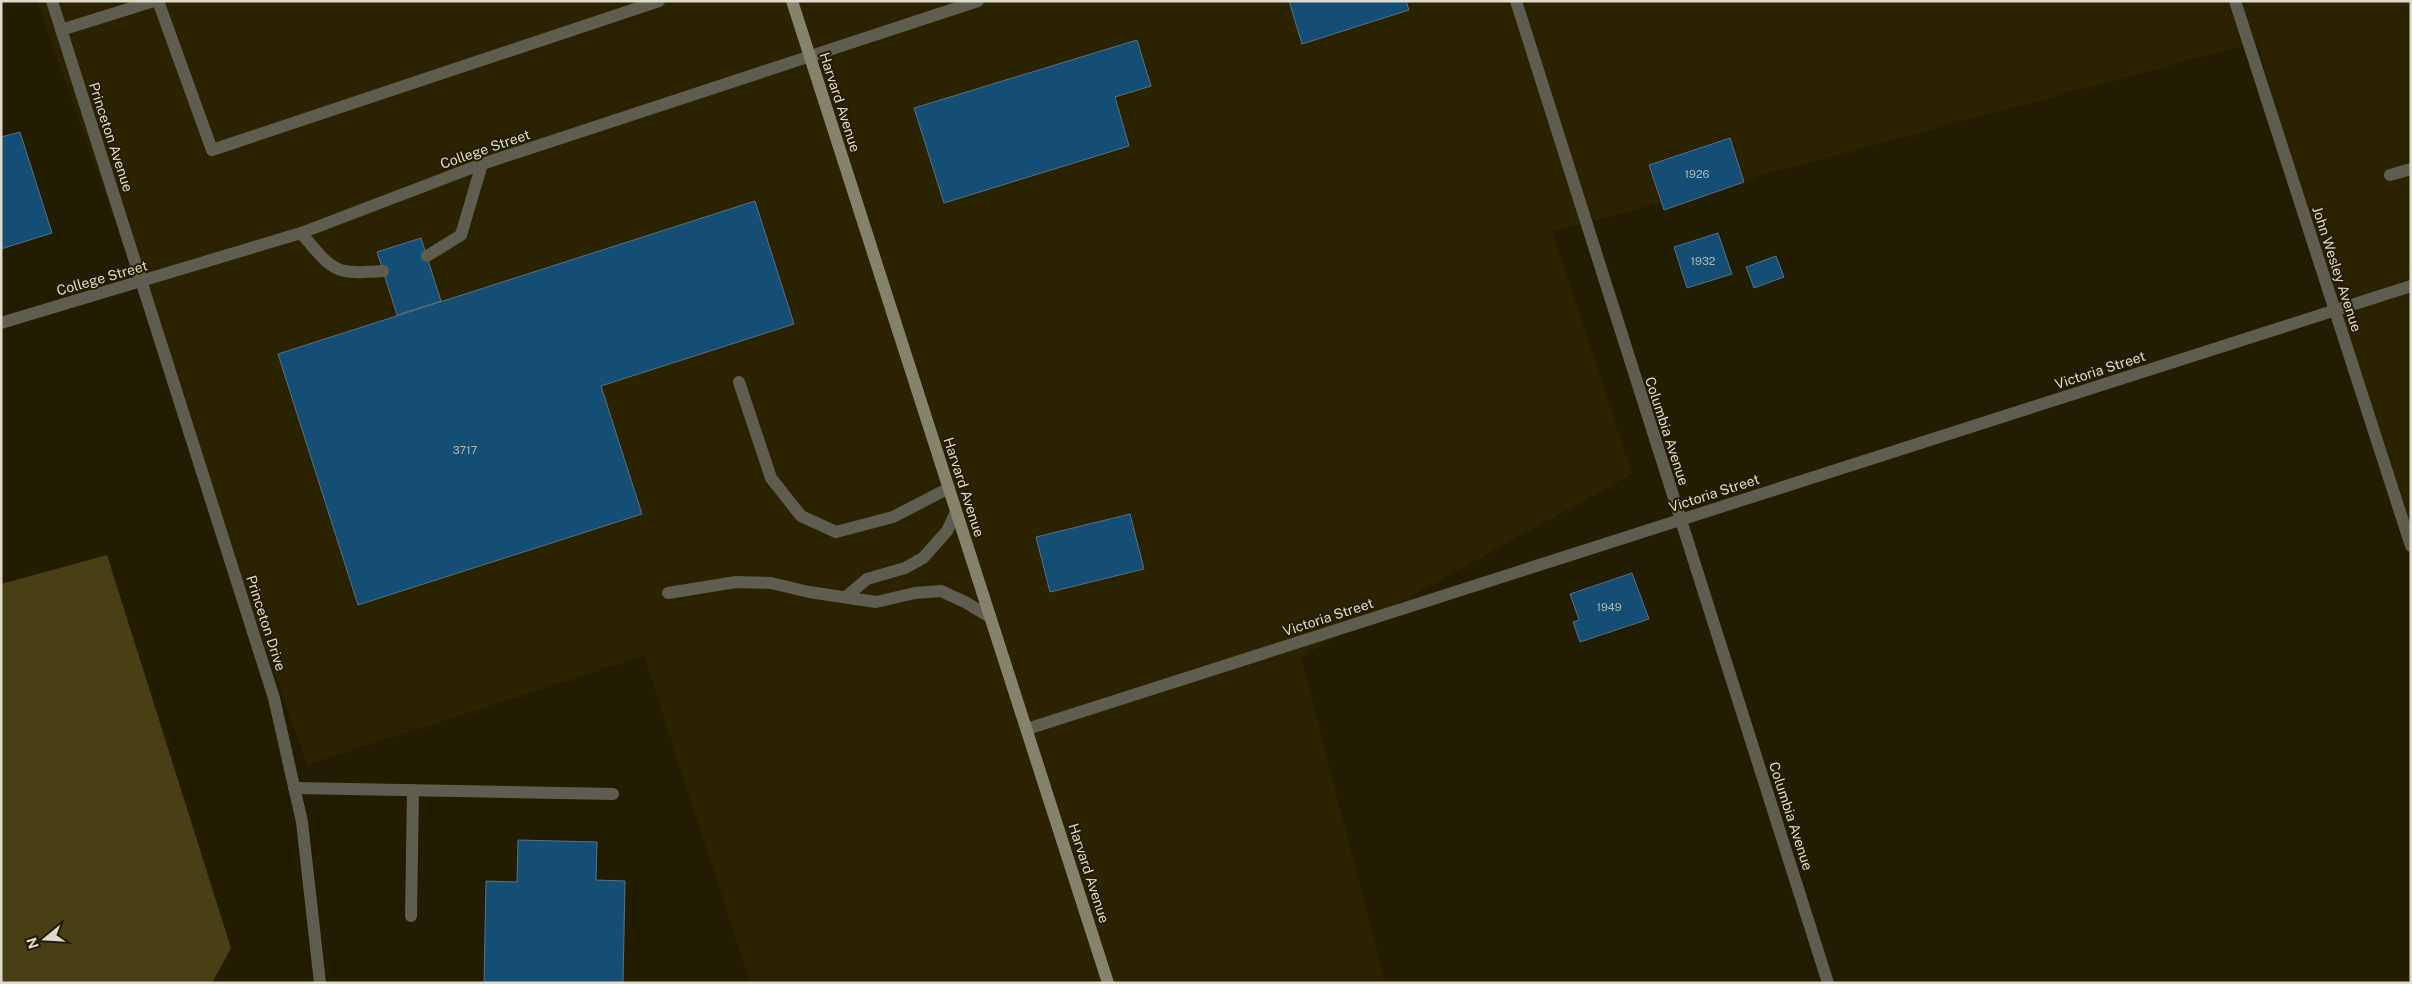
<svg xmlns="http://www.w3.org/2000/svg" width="2412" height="984" font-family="'Public Sans',sans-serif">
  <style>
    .built { fill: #2b2300 }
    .green { fill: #483f14 }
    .building { fill: #154e75; stroke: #567085 }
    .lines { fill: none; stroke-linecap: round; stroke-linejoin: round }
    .lane { stroke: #5f5d50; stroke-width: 12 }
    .street { stroke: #5f5d50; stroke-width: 12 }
    .secondary { stroke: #85826d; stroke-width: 12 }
    .labels { text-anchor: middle; stroke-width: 4; stroke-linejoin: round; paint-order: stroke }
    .number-label { font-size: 11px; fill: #acb8b5 }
    .street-label { font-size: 14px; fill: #dedbca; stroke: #221c01 }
  </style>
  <rect width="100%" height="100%" fill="#221c01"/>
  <!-- built -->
  <path class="built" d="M37,1H2411V535L2317,247L2257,42L1552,232L1632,474L1301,657L1385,983H750L644,656L307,765Z"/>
  <!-- green -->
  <path class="green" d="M107,555L231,948L212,983H1V584Z"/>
  <!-- building -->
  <g class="building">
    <path d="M1289,1H1406L1409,10L1302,44Z"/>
    <path d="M1137,40L1151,86L1115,97L1129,146L944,203L914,108Z"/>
    <path d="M20,132L52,233L1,249V137Z"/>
    <path d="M1730,138L1744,182L1664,210L1649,165Z"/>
    <path d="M755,201L794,324L601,386L642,514L358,605L278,354Z"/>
    <path d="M1718,233L1732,274L1687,288L1674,247Z"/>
    <path d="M421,238L441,301L397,315L377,252Z"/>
    <path d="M1776,256L1784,277L1754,288L1746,267Z"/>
    <path d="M1130,514L1144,569L1050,592L1036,537Z"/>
    <path d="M1632,573L1649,619L1580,642L1573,622L1579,620L1570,594Z"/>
    <path d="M518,840L597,842L596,880L625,881L623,983H484L486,881L517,882Z"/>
  </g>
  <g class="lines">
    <!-- lane -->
    <g class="lane">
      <path d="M158,1L212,150L659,1"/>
      <path d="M61,30L154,1"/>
      <path d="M2390,175L2411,169"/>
      <path d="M301,233C333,270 332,275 383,271"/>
      <path d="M427,256L461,235L482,164"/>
      <path d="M739,382L771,478L801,516L836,532L893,517L949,488"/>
      <path d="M668,593L736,582L771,583L809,592L876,602L915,593L941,591L965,602L990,617"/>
      <path d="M847,596L867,579L905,568L923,558L947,531L956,512"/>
      <path d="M294,788L613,794"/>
      <path d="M411,916L413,790"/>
    </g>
    <!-- street -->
    <g class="street">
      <path d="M52,1L274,698L302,822L320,983"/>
      <path d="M1516,1L1828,983"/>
      <path d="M2235,1L2411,546"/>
      <path d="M1,323L301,233L482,164L978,1"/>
      <path d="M1027,729L2411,286"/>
    </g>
    <!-- secondary -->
    <path class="secondary" d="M792,1L1108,983"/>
  </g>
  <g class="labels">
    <!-- number labels -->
    <g class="number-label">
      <text x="1697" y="178">1926</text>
      <text x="1703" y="265">1932</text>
      <text x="465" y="454">3717</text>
      <text x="1609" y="611">1949</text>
    </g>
    <!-- street labels -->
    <g class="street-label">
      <text transform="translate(840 102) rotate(72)" y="5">Harvard Avenue</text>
      <text transform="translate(111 137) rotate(72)" y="5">Princeton Avenue</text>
      <text transform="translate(485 149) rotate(-19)" y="5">College Street</text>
      <text transform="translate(2337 269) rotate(72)" y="5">John Wesley Avenue</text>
      <text transform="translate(102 278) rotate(-16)" y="5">College Street</text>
      <text transform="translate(2100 370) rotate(-18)" y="5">Victoria Street</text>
      <text transform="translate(1667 431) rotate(72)" y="5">Columbia Avenue</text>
      <text transform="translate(964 487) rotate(72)" y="5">Harvard Avenue</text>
      <text transform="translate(1714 493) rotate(-18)" y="5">Victoria Street</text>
      <text transform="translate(1328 617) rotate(-18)" y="5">Victoria Street</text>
      <text transform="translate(266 623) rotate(72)" y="5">Princeton Drive</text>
      <text transform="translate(1791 816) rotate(72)" y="5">Columbia Avenue</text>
      <text transform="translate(1089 873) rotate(72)" y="5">Harvard Avenue</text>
    </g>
  </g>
  <!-- border -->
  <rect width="2412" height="984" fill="none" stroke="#dedbca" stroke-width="5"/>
  <!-- north arrow -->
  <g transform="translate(45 939) rotate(252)" stroke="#221c01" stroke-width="4" paint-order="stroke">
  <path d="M0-4L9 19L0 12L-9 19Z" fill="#dedbca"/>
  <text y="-8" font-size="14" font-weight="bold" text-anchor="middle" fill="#dedbca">N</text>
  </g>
</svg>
